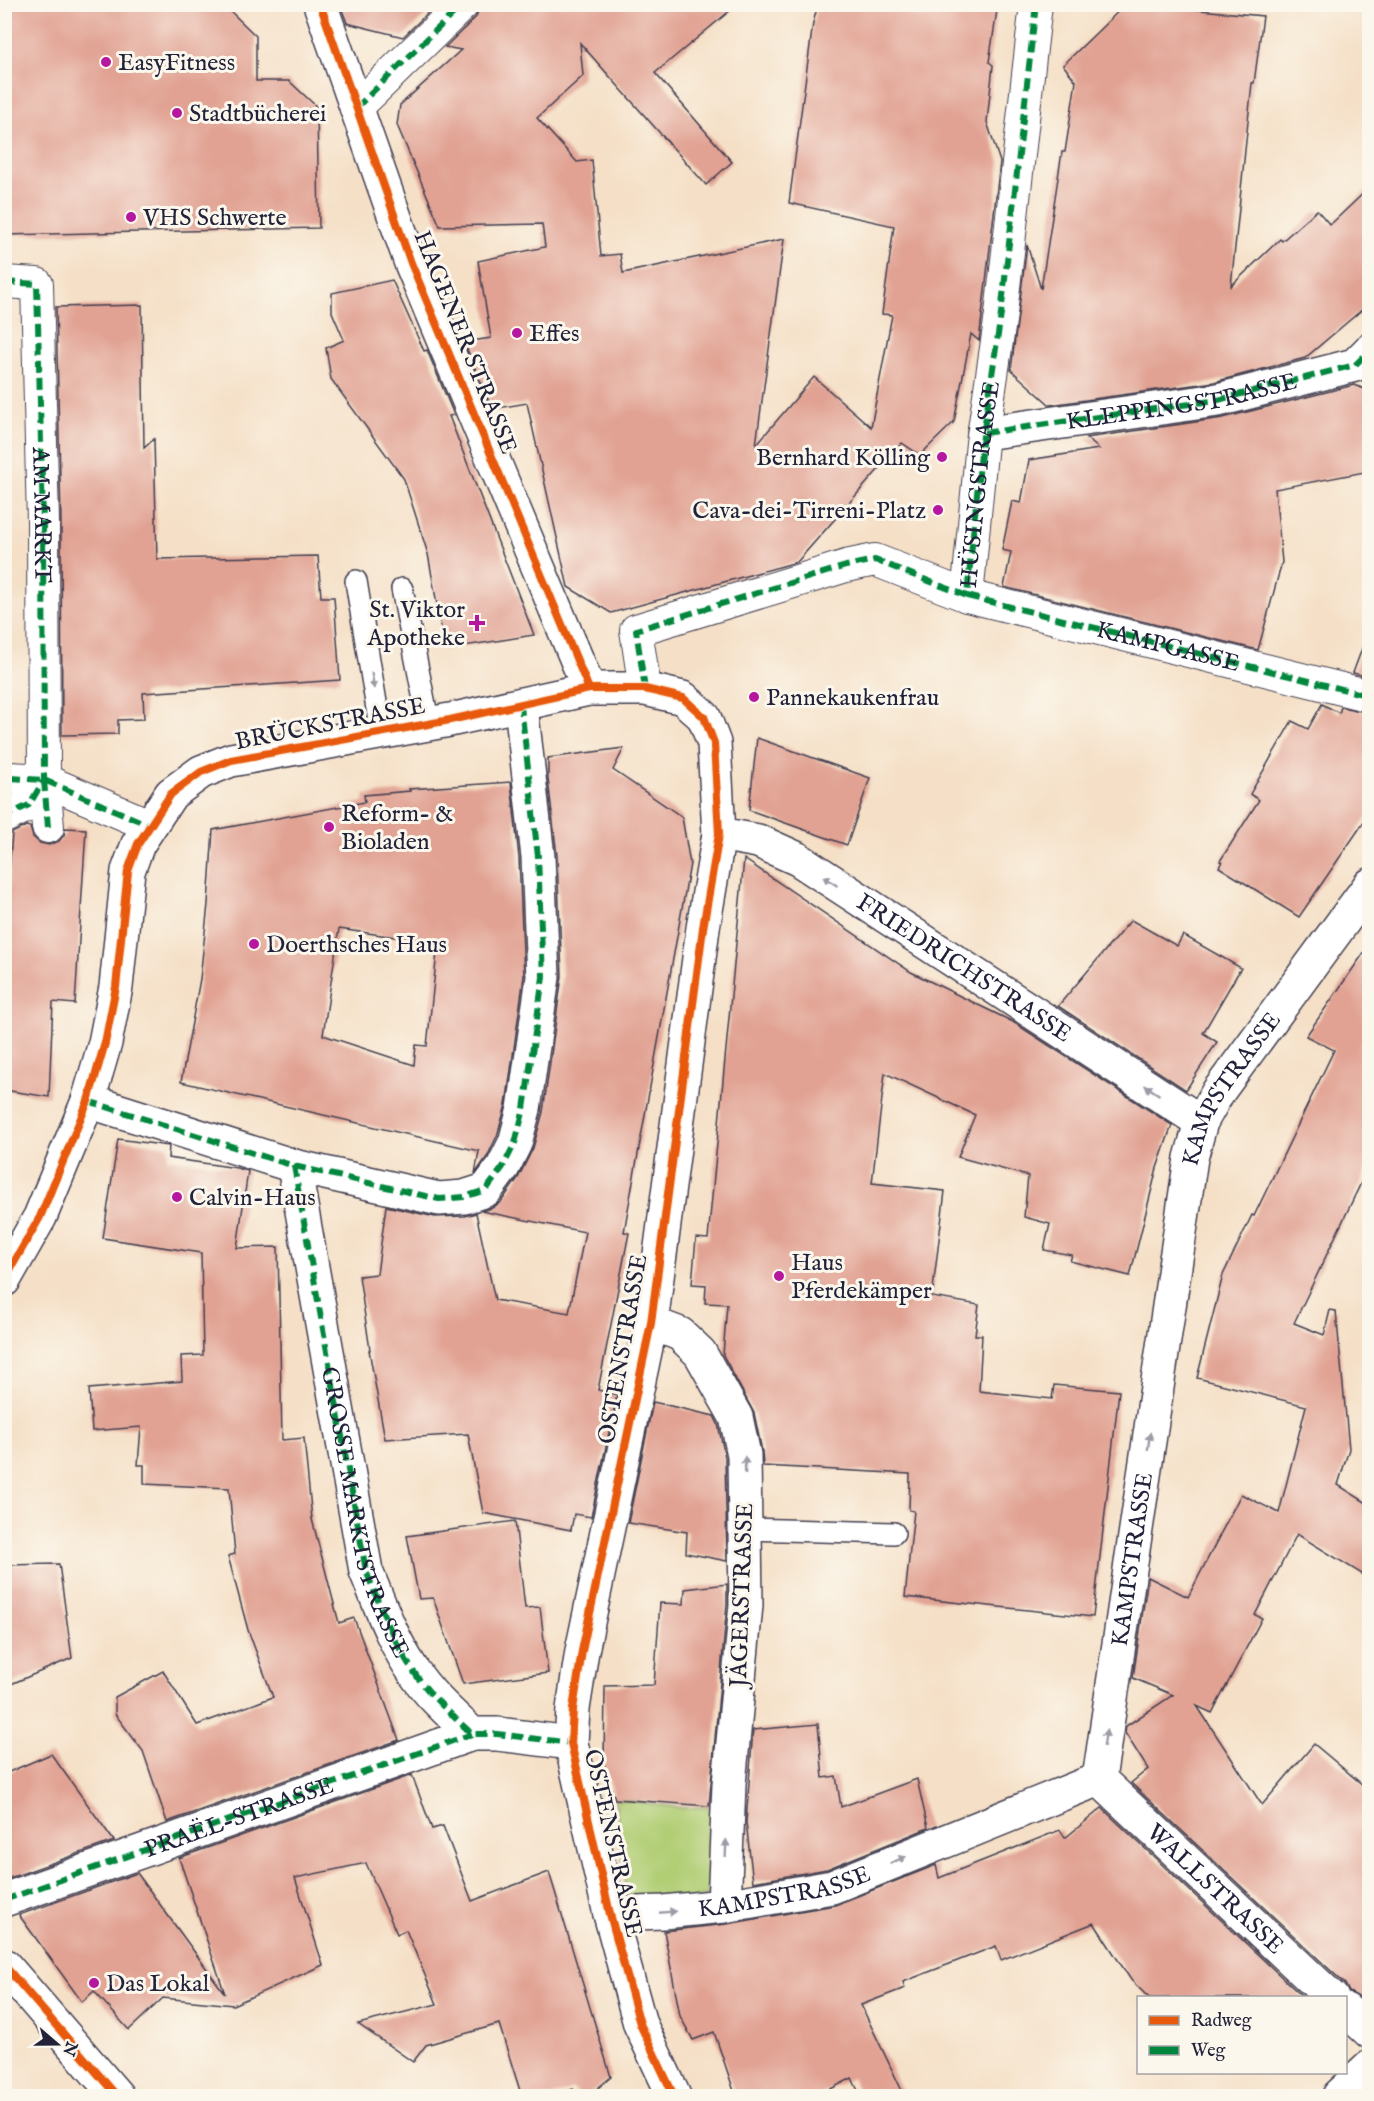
<svg xmlns="http://www.w3.org/2000/svg" width="1374" height="2101" font-family="'IM FELL English',serif">
  <style>
    .green { fill: #b1ce75; stroke: #6a7858; stroke-width: 1.5 }
    .building { fill: #e1a293; fill-rule: evenodd }
    .lines { fill: none; stroke-linecap: round; stroke-linejoin: round }
    .service-casing { stroke: #423e50; stroke-width: 24 }
    .pedestrian-casing { stroke: #423e50; stroke-width: 34 }
    .minor-casing { stroke: #423e50; stroke-width: 36 }
    .tertiary-casing { stroke: #423e50; stroke-width: 36 }
    .service { stroke: #fff; stroke-width: 21 }
    .pedestrian { stroke: #fff; stroke-width: 32 }
    .minor { stroke: #fff; stroke-width: 33 }
    .tertiary { stroke: #fff; stroke-width: 33 }
    .quiet { stroke: #00873e; stroke-width: 6; stroke-dasharray: 12 6; stroke-linecap: butt }
    .cycleway-casing { stroke: #fbf7ec; stroke-width: 11 }
    .cycleway { stroke: #e8590c; stroke-width: 8 }
    .oneway { fill: #9c9ca7 }
    .poi-dot { fill: #b5179e; stroke: #fbf7ec; stroke-width: 2 }
    .labels { text-anchor: middle; stroke-width: 6; stroke-linejoin: round; paint-order: stroke }
    .poi-label { font-size: 24px; fill: #22223b; stroke: #fbf7ec; text-anchor: start }
    .street-label { font-size: 24px; fill: #22223b; stroke: #fbf7ec }
  </style>
  <rect width="100%" height="100%" fill="#fbf7ec"/>
  <filter id="ink" filterUnits="userSpaceOnUse"><feTurbulence type="fractalNoise" baseFrequency=".0167" numOctaves="2"/><feDisplacementMap in="SourceGraphic" scale="12" xChannelSelector="R" yChannelSelector="G"/><feConvolveMatrix kernelMatrix="1 2 1 2 8 2 1 2 1" color-interpolation-filters="sRGB"/></filter>
  <filter id="wash" filterUnits="userSpaceOnUse"><feTurbulence type="fractalNoise" baseFrequency=".008" numOctaves="4" result="noise"/><feDisplacementMap in="SourceGraphic" scale="24" xChannelSelector="R" yChannelSelector="G"/><feGaussianBlur stdDeviation="1.35" result="paint"/><feColorMatrix in="noise" values="0 0 0 0 0 0 0 0 0 0 0 0 0 0 0 0 0 1.4 0 .05"/><feComposite in="paint" operator="in"/></filter>
  <g filter="url(#wash)">
    <rect width="100%" height="100%" fill="#f5e0c7"/>
    <!-- green -->
    <path class="green" d="M615,1799L684,1808L715,1806L707,1896L628,1914Z"/>
    <g id="blocks">
      <!-- building -->
      <g class="building">
        <path d="M4,4H195V10L228,9L256,36V81H289L317,107L319,228L4,235Z"/>
        <path d="M340,4H437L403,37L347,23Z"/>
        <path d="M480,4H738L655,73L732,162L706,185L580,43L583,76L537,118L577,162L592,160L601,256L620,254L623,273L784,239L756,445L814,377L871,427L892,315L882,314L894,226L789,203L813,23L818,4H998L989,62L993,65L987,122L1000,162L979,341L971,334L954,422L920,455L902,443L797,562L611,613L568,587L527,403L492,409L464,342L491,338L478,261L545,247L542,224L440,226L397,125L400,105L461,50L445,47L476,17Z"/>
        <path d="M1126,4H1179V8L1263,16L1254,83H1252L1231,286L1280,239L1282,241L1317,210L1330,225L1370,187V303L1305,358L1214,382L1050,405L1011,370L1027,245L1041,289L1062,152H1065L1076,81L1063,65Z"/>
        <path d="M392,280L424,351L427,350L454,415L449,416L534,635L445,649L428,554L404,479L331,379L326,348L344,340L332,312V293Z"/>
        <path d="M142,305L144,448L154,439L157,559L318,556L321,597H334L340,680L143,693L144,719L118,720V734L62,735L61,522L56,307Z"/>
        <path d="M1354,385L1370,391V471L1275,489L1282,562L1258,650L1004,587L1011,552L1002,550L1012,501L1021,503L1029,460L1099,449L1086,438L1223,418Z"/>
        <path d="M1364,643L1370,644V677L1353,673Z"/>
        <path d="M1322,704L1339,713L1341,707L1370,713V813L1299,917L1219,867L1222,862L1220,861L1259,800L1250,794L1292,721L1308,729Z"/>
        <path d="M757,738L870,778L847,845L749,810Z"/>
        <path d="M624,748L613,770L682,817L690,864L624,1232L629,1233L598,1390L617,1395L591,1517L574,1514L571,1530L483,1513L468,1434L385,1439L369,1350H370L359,1276L377,1274L386,1206L435,1217L465,1216L476,1213L495,1300L569,1313L585,1232L481,1211L492,1208L501,1202L518,1178L533,1148L543,1112L562,976L557,856L548,779V758Z"/>
        <path d="M511,782L519,858L524,976L506,1105L497,1136L487,1157L475,1174L479,1151L181,1082L200,979L208,904L213,830L365,802L364,795L410,791L409,789ZM339,929L438,943L427,1046L416,1045L414,1065L323,1035Z"/>
        <path d="M26,826L30,827L33,837L40,843L49,845L59,841L64,835L65,828L86,829L75,1004L53,1002L49,1097L4,1090V938L12,833Z"/>
        <path d="M744,859L911,972L1013,1022L1172,1125L1157,1168L1130,1276L1070,1261L1072,1255L1044,1250L1050,1224L1024,1217L1028,1176L958,1157L975,1115L885,1073L872,1183L945,1191L932,1297L979,1305L975,1335H982L979,1391L1052,1399L1054,1385L1119,1391L1093,1617L905,1597L914,1511L909,1510L910,1474L763,1466L762,1451L754,1413L723,1355L727,1304L705,1303L706,1285L692,1284L696,1238L708,1239Z"/>
        <path d="M1131,920L1177,946L1183,935L1241,968L1203,1033L1217,1042L1186,1090L1058,1006Z"/>
        <path d="M1370,944V1164L1294,1323L1324,1335L1330,1310L1336,1311L1349,1449L1338,1485L1370,1505V1579L1297,1534L1255,1615L1262,1618L1212,1713L1197,1706L1262,1805L1314,1744L1370,1791V1998H1360L1349,1992L1345,1984L1131,1783L1148,1769L1125,1733L1126,1726L1173,1695L1133,1678L1148,1577L1188,1597L1241,1494L1279,1513L1306,1406L1197,1378L1223,1275L1252,1215L1254,1216L1334,1050L1306,1036Z"/>
        <path d="M118,1139L169,1146L168,1158L237,1168L248,1171L237,1248L278,1247L282,1440L304,1438L312,1519L339,1623L354,1618L399,1740L167,1822L143,1751L115,1714V1697L163,1671L197,1725L273,1697L248,1630L228,1556L235,1554L229,1488L144,1484V1465H138L141,1427L92,1431L89,1389L182,1381L181,1356L203,1355L201,1253L103,1238Z"/>
        <path d="M653,1402L714,1416L718,1424L725,1457L727,1561L686,1553L687,1532L628,1523Z"/>
        <path d="M515,1521L525,1608L540,1607L548,1673L463,1684L433,1598L419,1599L407,1536Z"/>
        <path d="M59,1564L72,1658L4,1687V1565Z"/>
        <path d="M727,1584V1604L709,1806L615,1799L604,1764L605,1686L654,1685L660,1603L684,1604L685,1589Z"/>
        <path d="M818,1724L823,1778L836,1776L841,1807L917,1779L928,1828L827,1869L753,1882L746,1822L753,1730Z"/>
        <path d="M51,1754L114,1841L4,1880V1774Z"/>
        <path d="M412,1775L432,1829L443,1826L472,1901L549,1872L611,2077L587,2097H581L573,2089L550,2097H522L499,2024L426,2045L413,2062L358,2024L437,2004L406,1930L397,1934L366,1863L295,1878L323,1965L233,2005L163,1998L129,2030L94,1991L82,2002L19,1915L137,1873L225,1994L179,1858Z"/>
        <path d="M1102,1808L1304,1998H1149L1131,1980L1094,1923L1001,1960L996,1946L903,1982L905,1988L861,2005L905,2097H861L852,2078L815,2097H736L714,2032L693,2040L680,2016L664,1931L727,1924L835,1905L936,1865L939,1878L1060,1830L1065,1838Z"/>
      </g>
    </g>
  </g>
  <g filter="url(#ink)">
    <use href="#blocks" fill-opacity="0" stroke="#423e50" stroke-width="1.5"/>
    <g class="lines">
      <defs>
        <g id="service">
          <path d="M356,581L381,733"/>
          <path d="M402,589L429,725"/>
          <path d="M746,1529L894,1533"/>
        </g>
        <g id="pedestrian">
          <path d="M356,108L463,4"/>
          <path d="M4,282L37,284L43,522L44,780L29,805L4,817"/>
          <path id="s1" d="M967,596L1370,696"/>
          <path d="M645,689L636,630L846,566L875,560L967,596L982,443L1001,314L1036,4"/>
          <path d="M10,778L44,780L149,825"/>
          <path d="M44,780L48,827"/>
        </g>
        <g id="minor">
          <path d="M984,433L1218,400L1355,365L1370,350"/>
          <path d="M589,689H645L683,698L704,717L714,743L719,834L703,928L651,1323L582,1651L573,1709L571,1743L610,1914L640,2024L674,2096"/>
          <path id="s2" d="M719,834L758,841L798,859L1201,1122"/>
          <path d="M88,1101L294,1166L439,1199L464,1197L486,1190L503,1167L515,1143L524,1109L543,977L538,857L521,706"/>
          <path d="M294,1166L366,1571C380,1605 393,1642 414,1672C430,1696 451,1714 472,1734H497L571,1743"/>
          <path d="M651,1323L680,1334L700,1353L736,1417L744,1455L746,1605L729,1784L724,1906"/>
          <path id="s3" d="M1099,1779L1332,1998"/>
          <path id="s4" d="M4,1900L472,1734"/>
          <path id="s5" d="M610,1914L663,1912L724,1906L832,1887L1099,1779L1191,1158L1201,1122L1218,1092L1370,885"/>
          <path d="M1346,2010L1370,2032"/>
          <path d="M1339,2096L1370,2067"/>
        </g>
        <g id="tertiary">
          <path d="M4,1280L40,1217L88,1101L105,1043L116,987L128,871L138,844L171,794L201,772L231,760L450,720L589,689L411,263L320,4"/>
          <path d="M4,1965L117,2096"/>
        </g>
      </defs>
      <!-- service casing -->
      <use href="#service" class="service-casing"/>
      <!-- pedestrian casing -->
      <use href="#pedestrian" class="pedestrian-casing"/>
      <!-- minor casing -->
      <use href="#minor" class="minor-casing"/>
      <!-- tertiary casing -->
      <use href="#tertiary" class="tertiary-casing"/>
      <!-- service -->
      <use href="#service" class="service"/>
      <!-- pedestrian -->
      <use href="#pedestrian" class="pedestrian"/>
      <!-- minor -->
      <use href="#minor" class="minor"/>
      <!-- tertiary -->
      <use href="#tertiary" class="tertiary"/>
      <!-- quiet -->
      <g class="quiet">
        <path d="M356,108L463,4"/>
        <path id="s6" d="M4,282L37,284L43,522L44,780L29,805L4,817"/>
        <path id="s7" d="M984,433L1218,400L1355,365L1370,350"/>
        <path d="M967,596L1370,696"/>
        <path id="s8" d="M645,689L636,630L846,566L875,560L967,596L982,443L1001,314L1036,4"/>
        <path d="M10,778L44,780L149,825"/>
        <path d="M44,780L48,827"/>
        <path d="M88,1101L294,1166L439,1199L464,1197L486,1190L503,1167L515,1143L524,1109L543,977L538,857L521,706"/>
        <path id="s9" d="M294,1166L366,1571C380,1605 393,1642 414,1672C430,1696 451,1714 472,1734H497L571,1743"/>
        <path d="M4,1900L472,1734"/>
      </g>
      <defs>
        <g id="cycleway">
          <path d="M320,4L411,263L589,689"/>
          <path d="M4,1280L40,1217L88,1101L105,1043L116,987L128,871L138,844L171,794L201,772L231,760L450,720L589,689H645L683,698L704,717L714,743L719,834L703,928L651,1323L582,1651L573,1709L571,1743L610,1914L640,2024L674,2096"/>
          <path d="M4,1965L117,2096"/>
        </g>
      </defs>
      <!-- cycleway casing -->
      <use href="#cycleway" class="cycleway-casing"/>
      <!-- cycleway -->
      <use href="#cycleway" class="cycleway"/>
    </g>
    <!-- one-way arrows -->
    <defs><path id="oneway-solid" d="M-6-.8H1V-3.2L6.5 0L1 3.2V.8H-6Z" transform="scale(1.5)"/></defs>
    <g class="oneway">
      <use href="#oneway-solid" transform="translate(373 681) rotate(80)"/>
      <use href="#oneway-solid" transform="translate(830 881) rotate(-147)"/>
      <use href="#oneway-solid" transform="translate(1152 1090) rotate(-147)"/>
      <use href="#oneway-solid" transform="translate(1149 1441) rotate(-82)"/>
      <use href="#oneway-solid" transform="translate(745 1465) rotate(-91)"/>
      <use href="#oneway-solid" transform="translate(1105 1738) rotate(-82)"/>
      <use href="#oneway-solid" transform="translate(726 1848) rotate(-88)"/>
      <use href="#oneway-solid" transform="translate(898 1860) rotate(-22)"/>
      <use href="#oneway-solid" transform="translate(668 1912) rotate(-5)"/>
    </g>
  </g>
  <!-- markers -->
  <g class="poi-dot">
    <circle cx="106" cy="62" r="6"/>
    <circle cx="177" cy="113" r="6"/>
    <circle cx="131" cy="217" r="6"/>
    <circle cx="517" cy="333" r="6"/>
    <circle cx="942" cy="457" r="6"/>
    <circle cx="938" cy="510" r="6"/>
    <path d="M474 614h6v6h6v6h-6v6h-6v-6h-6v-6h6z"/>
    <circle cx="754" cy="697" r="6"/>
    <circle cx="329" cy="827" r="6"/>
    <circle cx="254" cy="944" r="6"/>
    <circle cx="177" cy="1197" r="6"/>
    <circle cx="779" cy="1276" r="6"/>
    <circle cx="94" cy="1983" r="6"/>
  </g>
  <g class="labels">
    <!-- poi labels -->
    <g class="poi-label">
      <text x="118" y="70">EasyFitness</text>
      <text x="189" y="121">Stadtbücherei</text>
      <text x="143" y="225">VHS Schwerte</text>
      <text x="529" y="341">Effes</text>
      <text x="930" y="465" text-anchor="end">Bernhard Kölling</text>
      <text x="926" y="518" text-anchor="end">Cava-dei-Tirreni-Platz</text>
      <text x="465" y="617" text-anchor="end">St. Viktor<tspan x="465" dy="28">Apotheke</tspan></text>
      <text x="766" y="705">Pannekaukenfrau</text>
      <text x="341" y="821">Reform- &amp;<tspan x="341" dy="28">Bioladen</tspan></text>
      <text x="266" y="952">Doerthsches Haus</text>
      <text x="189" y="1205">Calvin-Haus</text>
      <text x="791" y="1270">Haus<tspan x="791" dy="28">Pferdekämper</tspan></text>
      <text x="106" y="1991">Das Lokal</text>
    </g>
    <!-- street labels -->
    <g class="street-label">
      <text transform="translate(466 342) rotate(68)" y="8">HAGENER STRASSE</text>
      <text dy="8" stroke="none"><textPath href="#s7" startOffset="200">KLEPPINGSTRASSE</textPath></text>
      <text dy="8" stroke="none"><textPath href="#s8" startOffset="520">HÜSINGSTRASSE</textPath></text>
      <text dy="8" stroke="none"><textPath href="#s6" startOffset="264">AM MARKT</textPath></text>
      <text dy="8" stroke="none"><textPath href="#s1" startOffset="207">KAMPGASSE</textPath></text>
      <text transform="translate(330 723) rotate(-11)" y="8">BRÜCKSTRASSE</text>
      <text dy="8" stroke="none"><textPath href="#s2" startOffset="282">FRIEDRICHSTRASSE</textPath></text>
      <text dy="8" stroke="none"><textPath href="#s5" startOffset="1220">KAMPSTRASSE</textPath></text>
      <text transform="translate(622 1349) rotate(-80)" y="8">OSTENSTRASSE</text>
      <text dy="8" stroke="none"><textPath href="#s9" startOffset="354">GROSSE MARKTSTRASSE</textPath></text>
      <text dy="8" stroke="none"><textPath href="#s5" startOffset="734">KAMPSTRASSE</textPath></text>
      <text transform="translate(741 1595) rotate(-88)" y="8">JÄGERSTRASSE</text>
      <text dy="8" stroke="none"><textPath href="#s4" startOffset="249">PRAËL-STRASSE</textPath></text>
      <text transform="translate(614 1843) rotate(77)" y="8">OSTENSTRASSE</text>
      <text dy="8" stroke="none"><textPath href="#s3" startOffset="160">WALLSTRASSE</textPath></text>
      <text dy="8" stroke="none"><textPath href="#s5" startOffset="176">KAMPSTRASSE</textPath></text>
    </g>
  </g>
  <!-- margin -->
  <rect width="1374" height="2101" fill="none" stroke="#fbf7ec" stroke-width="24"/>
  <!-- legend -->
  <rect x="1137" y="1996" width="210" height="78" fill="#fbf7ec" stroke="#a4a2a5" stroke-width="1.5"/>
  <rect x="1149" y="2016" width="30" height="9" fill="#e8590c" stroke="#a4a2a5" stroke-width="1.5"/>
  <text x="1191" y="2026" font-size="18" fill="#22223b">Radweg</text>
  <rect x="1149" y="2046" width="30" height="9" fill="#00873e" stroke="#a4a2a5" stroke-width="1.5"/>
  <text x="1191" y="2056" font-size="18" fill="#22223b">Weg</text>
  <!-- north arrow -->
  <g transform="translate(57 2044) rotate(110)" stroke="#fbf7ec" stroke-width="4.5" paint-order="stroke">
  <path d="M0-4.5L10 22L0 15L-10 22Z" fill="#22223b"/>
  <text y="-9" font-size="16" font-weight="bold" text-anchor="middle" fill="#22223b">N</text>
  </g>
</svg>
